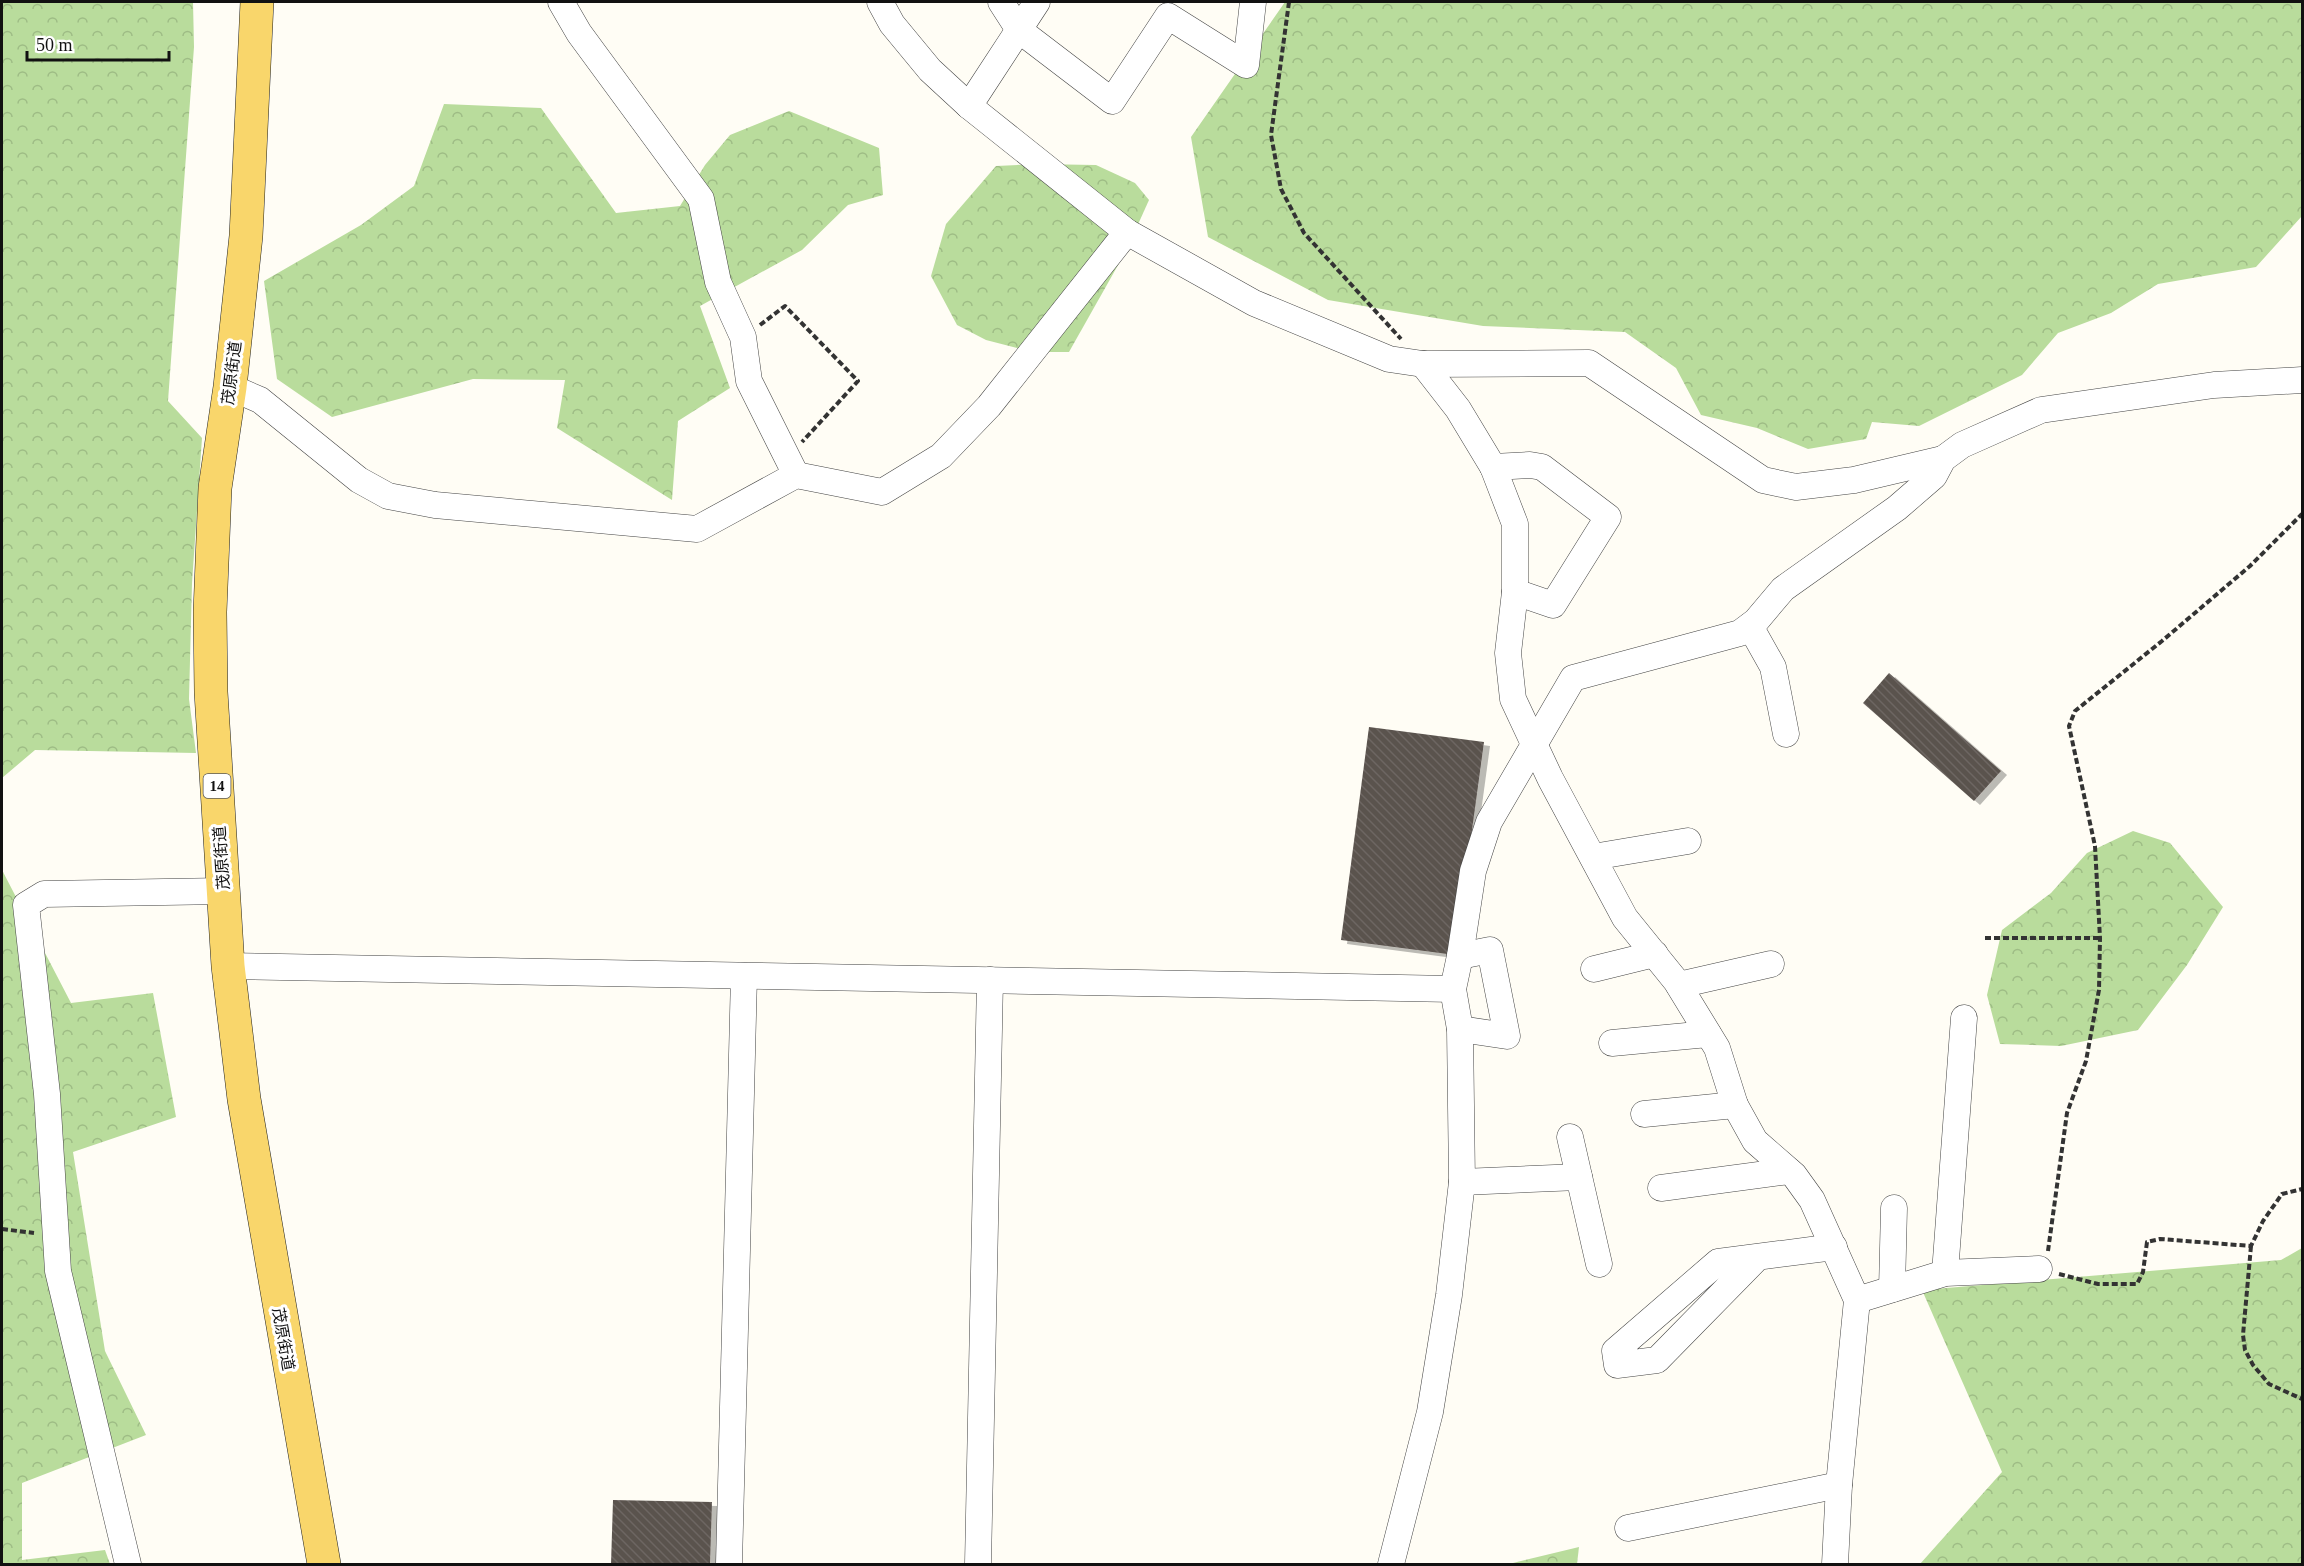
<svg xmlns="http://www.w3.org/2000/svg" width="2304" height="1566" font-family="'Times New Roman','Noto Sans JP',serif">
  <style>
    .forest { fill: url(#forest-crowns) }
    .building { fill: url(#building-back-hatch); filter: url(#shadow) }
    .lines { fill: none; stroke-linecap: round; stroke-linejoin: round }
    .minor-casing { stroke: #444; stroke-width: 27 }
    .major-casing { stroke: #222; stroke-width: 34 }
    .path { stroke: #333; stroke-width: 4; stroke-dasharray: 6 3; stroke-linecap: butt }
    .minor { stroke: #fff; stroke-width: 26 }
    .major { stroke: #f9d66b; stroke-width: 33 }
    .labels { text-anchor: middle; stroke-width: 6; stroke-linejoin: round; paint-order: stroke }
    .shield { fill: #fff; stroke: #585858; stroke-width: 1.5 }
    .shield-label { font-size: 15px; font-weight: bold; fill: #111 }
    .street-label { font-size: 16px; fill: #111; stroke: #fff }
  </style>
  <defs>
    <pattern id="forest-crowns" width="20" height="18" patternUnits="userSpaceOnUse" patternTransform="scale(1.5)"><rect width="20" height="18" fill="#b9dc9c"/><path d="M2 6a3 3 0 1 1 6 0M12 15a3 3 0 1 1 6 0" fill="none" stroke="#9ebc85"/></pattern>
    <pattern id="building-back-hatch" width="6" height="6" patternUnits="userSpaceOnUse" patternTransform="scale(1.5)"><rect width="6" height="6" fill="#5a524d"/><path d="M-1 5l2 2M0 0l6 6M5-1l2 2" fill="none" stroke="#6d6662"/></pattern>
    <filter id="shadow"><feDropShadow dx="6" dy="4" stdDeviation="0" flood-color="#0004"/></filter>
  </defs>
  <rect width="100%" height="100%" fill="#fffdf5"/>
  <!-- forest -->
  <g class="forest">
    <path d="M2,2H193L194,47L168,401L202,438L192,583L189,699L196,753L35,750L2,778Z"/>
    <path d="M1285,2H2302V216L2256,267L2158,284L2111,313L2058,333L2022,375L1919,426L1872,422L1866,439L1808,449L1757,428L1701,415L1676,368L1625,332L1483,326L1328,300L1208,237L1191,137Z"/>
    <path d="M444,104L541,108L616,213L680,206L705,165L730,135L789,111L879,148L883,195L848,205L802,250L700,306L730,388L678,421L672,500L557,428L565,380L473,379L332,417L277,379L264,281L361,225L414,186Z"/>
    <path d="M1036,164L1096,165L1135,183L1149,200L1126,251L1069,352H1033L986,340L957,325L931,276L946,224L996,166Z"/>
    <path d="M2133,831L2170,843L2223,907L2187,965L2138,1030L2061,1046L2000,1044L1987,995L2002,930L2051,893L2087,853Z"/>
    <path d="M2,870L71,1003L153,993L176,1117L73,1152L105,1351L146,1435L22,1483V1560L105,1550L110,1564H2Z"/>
    <path d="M2302,1248V1564H1920L2002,1472L1922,1290L2281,1260Z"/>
    <path d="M1579,1547L1577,1564H1509Z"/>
  </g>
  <!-- building -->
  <g class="building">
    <path d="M1889,673L2001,771L1974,801L1863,703Z"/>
    <path d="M1369,727L1484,742L1455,955L1341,940Z"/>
    <path d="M613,1500L712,1502L710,1564H611Z"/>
  </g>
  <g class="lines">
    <defs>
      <g id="minor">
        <path d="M561,2L579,33L701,199L718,282L743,337L749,381L796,475"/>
        <path d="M880,2L892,24L930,70L969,106L1127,232L1254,303L1389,359L1423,364L1589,363L1763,480L1796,487L1854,480L1943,459"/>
        <path d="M1001,2L1019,30L1112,101L1168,16L1246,65L1253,2"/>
        <path d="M969,106L1037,2"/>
        <path d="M1423,364L1458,409L1493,467L1515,524V592L1508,653L1513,699L1550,778L1625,918L1676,981L1717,1048L1735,1105L1755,1141L1794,1175L1812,1200L1857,1300L1839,1485L1835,1564"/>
        <path d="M230,387L260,400L359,480L388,496L435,505L697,529L796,475L882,492L941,456L989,406L1127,232"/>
        <path d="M1493,467L1530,465L1542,467L1608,517L1553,605L1515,592"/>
        <path d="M1750,626L1773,667L1786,734"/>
        <path d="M1593,857L1688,841"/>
        <path d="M228,966L1453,989"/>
        <path d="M1594,969L1655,954"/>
        <path d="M1679,985L1771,964"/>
        <path d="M1460,1029L1507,1036L1490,950L1460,956"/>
        <path d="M1612,1043L1708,1034"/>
        <path d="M1644,1114L1735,1105"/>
        <path d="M1570,1137L1599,1264"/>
        <path d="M1462,1182L1579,1177"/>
        <path d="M1661,1188L1789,1171"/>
        <path d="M1758,1257L1657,1360L1617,1365L1615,1351L1718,1262L1834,1247"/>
        <path d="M1945,1273L1964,1018"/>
        <path d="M1892,1289L1894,1208"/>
        <path d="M1857,1300L1945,1273L2039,1269"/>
        <path d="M1628,1528L1839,1485"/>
        <path d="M128,1564L58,1271L47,1094L26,905L44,894L224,891"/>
        <path d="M729,1564L744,976"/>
        <path d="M978,1564L990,980"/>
        <path d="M1391,1564L1430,1412L1449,1295L1462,1182L1460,1029L1453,989L1460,956L1473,871L1489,822L1573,678L1740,633L1756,621L1783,589L1897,508L1934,476L1943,459L1962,445L2041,410L2214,385L2302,380"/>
      </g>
      <path id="major" d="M257,2L246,236L230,387L215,488L210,612L211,692L228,966L244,1099L324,1564"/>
    </defs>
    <!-- minor casing -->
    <use href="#minor" class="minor-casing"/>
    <!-- major casing -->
    <use href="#major" class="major-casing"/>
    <!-- path -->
    <g class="path">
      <path d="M1289,2L1271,135L1281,189L1304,233L1401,339"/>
      <path d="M760,325L785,306L858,381L802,442"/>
      <path d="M1985,938H2100"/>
      <path d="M2,1229L34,1233"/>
      <path d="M2251,1246L2243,1335L2245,1350L2253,1365L2269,1384L2302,1399"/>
      <path d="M2048,1251L2067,1113L2086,1061L2099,990L2100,938L2095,846L2069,726L2075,711L2162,641L2250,566L2302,514"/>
      <path d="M2059,1274L2098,1284H2137L2143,1272L2147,1242L2160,1239L2251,1246L2263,1221L2282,1194L2302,1189"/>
    </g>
    <!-- minor -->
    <use href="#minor" class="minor"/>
    <!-- major -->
    <use href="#major" class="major"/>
  </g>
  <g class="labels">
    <!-- shield labels -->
    <rect class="shield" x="203.5" y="774" width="27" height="24" rx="4.5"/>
    <g class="shield-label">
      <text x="217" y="791">14</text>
    </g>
    <!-- street labels -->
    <g class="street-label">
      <text transform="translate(231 373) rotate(-83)" y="6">茂原街道</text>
      <text transform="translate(221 858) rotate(-94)" y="6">茂原街道</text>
      <text transform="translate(284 1339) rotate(80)" y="6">茂原街道</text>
    </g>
  </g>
  <!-- border -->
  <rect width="2304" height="1566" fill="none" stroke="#111111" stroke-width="6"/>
  <!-- scale -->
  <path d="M27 51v9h142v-9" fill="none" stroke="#111111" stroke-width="3"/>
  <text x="36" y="51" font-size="18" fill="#111111" stroke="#ffffff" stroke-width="4.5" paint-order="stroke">50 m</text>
</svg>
